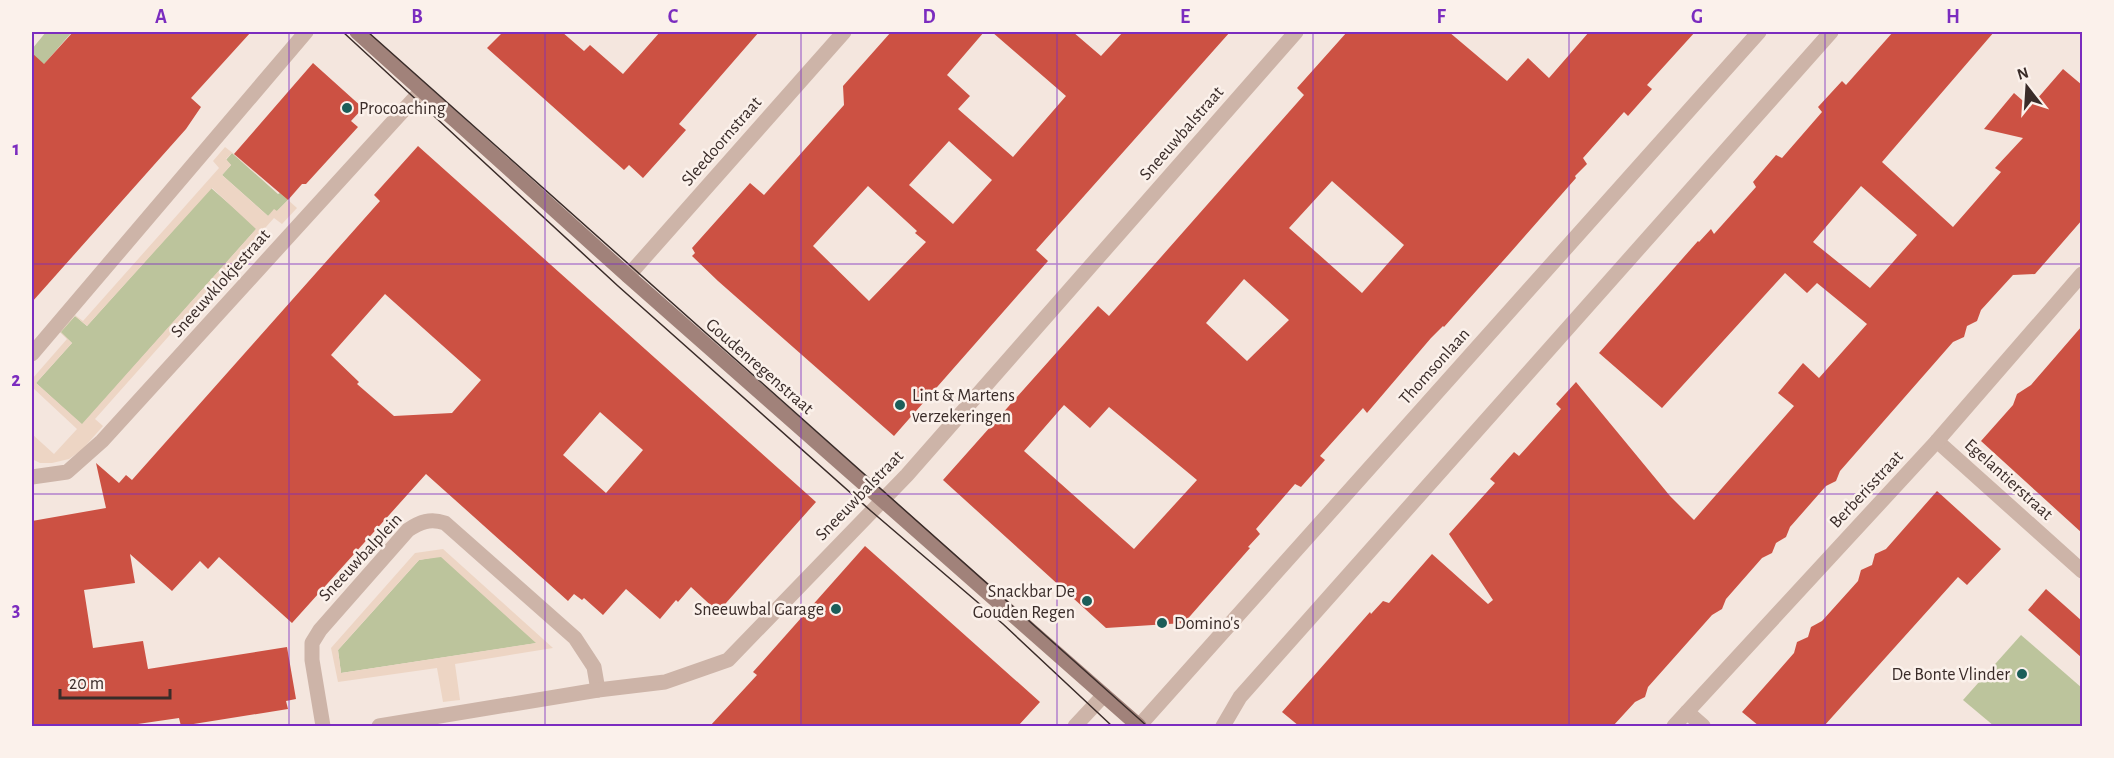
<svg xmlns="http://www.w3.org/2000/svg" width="2114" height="758" font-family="'Alegreya Sans',sans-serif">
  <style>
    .green { fill: #bcc49c }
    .plaza { fill: #edd5c4; fill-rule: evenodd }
    .building { fill: #cc5143; fill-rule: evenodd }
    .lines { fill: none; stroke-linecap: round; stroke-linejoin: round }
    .street { stroke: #cdb4a8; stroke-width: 15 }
    .secondary { stroke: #a1827a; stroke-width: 15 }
    .tram { stroke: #3a2c29; stroke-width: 1.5 }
    .grid { fill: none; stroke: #7b2cbf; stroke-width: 1.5; stroke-opacity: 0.55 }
    .poi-dot { fill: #1c5e59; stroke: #fbf1eb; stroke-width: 2 }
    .labels { text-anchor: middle; stroke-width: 5; stroke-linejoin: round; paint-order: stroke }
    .poi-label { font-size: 18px; fill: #3a2c29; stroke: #fbf1eb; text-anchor: start }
    .street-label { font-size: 18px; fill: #3a2c29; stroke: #fbf1eb }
    .neatline { fill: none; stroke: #7b2cbf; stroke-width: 2 }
    .grid-label { font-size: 20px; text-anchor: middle; font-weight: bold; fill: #7b2cbf }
  </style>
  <rect width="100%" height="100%" fill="#f4e6de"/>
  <!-- green -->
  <g class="green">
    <path d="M46,32H72L32,78V49Z"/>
    <path d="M232,153L278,194L280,193L288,200L277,211L268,216L222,175L231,165L226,160Z"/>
    <path d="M211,188L257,228L82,425L36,383L72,343L60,332L75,316L87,326Z"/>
    <path d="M441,556L537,643L341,673L338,650L419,560Z"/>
    <path d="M2021,635L2082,688V726H1994L1963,700Z"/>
  </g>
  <!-- plaza -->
  <g class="plaza">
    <path d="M225,147L234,154L279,194L232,153L226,159L231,165L222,175L268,216L274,209L277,211L288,200L297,208L282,224L274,218L95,419L103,426L82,450L69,459L52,463H40L32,459V434L54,454L77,429L33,388H32V379L67,339L60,332L75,315L83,321L219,168L213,161ZM212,188L256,229L82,424L36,383L72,343L61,332L75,316L87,326Z"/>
    <path d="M443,549L553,648L455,664L460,700L451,701L443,702L437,668L338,682L331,648L415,553ZM441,557L536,643L341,673L338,650L419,560Z"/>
  </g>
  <!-- building -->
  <g class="building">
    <path d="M73,32H251L191,98L201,107L186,129L32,302V53L44,64Z"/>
    <path d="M503,32H562L584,51L590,45L623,74L660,32H759L679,124L686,130L643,178L629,165L624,170L487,48Z"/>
    <path d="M891,32H984L947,75L970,96L958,109L1013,157L1066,96L992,32H1073L1101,56L1123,32H1230L1036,250L1048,261L894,436L718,281L692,256L695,253L692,248L750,183L764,195L844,105L843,86ZM949,141L992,180L953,224L909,185ZM868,186L917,231L915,233L926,242L869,301L813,246Z"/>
    <path d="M1347,32H1449L1507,81L1528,58L1549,78L1589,32H1695L1647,85L1652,89L1628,116L1624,112L1583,158L1587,164L1575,176L1576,178L1510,253L1444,327L1443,326L1431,338L1367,413L1363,408L1320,456L1325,460L1301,487L1295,484L1256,529L1260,534L1248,547L1250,548L1184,623L1106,628L943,480L1098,306L1109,316L1304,95L1297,88ZM1332,181L1404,245L1362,293L1289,228ZM1244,279L1289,320L1247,361L1206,323ZM1064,405L1090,428L1109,407L1197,480L1134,549L1024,451Z"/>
    <path d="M1893,32H1994L1882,162L1953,227L2001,172L1995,168L2023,138L1984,129L2014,93L2030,107L2063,69L2082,85V220L2035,274L2013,275L1981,310L1977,321L1967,326L1964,337L1953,342L1840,471L1836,481L1826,486L1790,527L1786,537L1776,543L1772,553L1762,558L1726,599L1722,609L1712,615L1648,687L1645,697L1635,702L1613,726H1299L1282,712L1370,612L1371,614L1383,601L1389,603L1432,554L1488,604L1493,600L1449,534L1495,483L1490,479L1514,452L1519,456L1561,409L1556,404L1576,382L1670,496L1694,520L1794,406L1778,393L1803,363L1819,378L1867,324L1817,283L1807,293L1785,273L1662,408L1599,353L1698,241L1699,242L1711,229L1714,234L1756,187L1753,182L1776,155L1782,158L1822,112L1818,107L1842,81L1846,85ZM1861,186L1917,235L1870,288L1813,242Z"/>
    <path d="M313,63L363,108L351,121L358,127L306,184H302L288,200L234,154Z"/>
    <path d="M418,146L816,502L718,612L691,587L678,602L676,600L660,619L626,589L603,615L584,598L582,600L574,594L568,601L426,474L292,623L219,557L208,569L200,561L172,591L130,554L135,583L84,590L93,648L143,641L148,669L287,647L296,699L286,701L288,709L181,726L179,718L124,726H32V521L106,508L96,463L119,483L126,475L132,480L380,201L374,195ZM385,294L481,380L452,413L394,416L357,384L359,382L331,355ZM600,412L643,450L606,493L563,455Z"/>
    <path d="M2082,326V533L1981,441L2013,405L2017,394L2031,385Z"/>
    <path d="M1937,491L2001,549L1967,585L1958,577L1824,726H1759L1742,712L1794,653L1797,642L1808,637L1811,627L1822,621L1858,581L1861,570L1872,565L1875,554L1886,549Z"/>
    <path d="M865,546L1040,702L1018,726H710L757,675L753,672Z"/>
    <path d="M2046,589L2082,621V658L2028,610Z"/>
  </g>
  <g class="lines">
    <!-- street -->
    <g class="street">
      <path d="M628,276L844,32"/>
      <path d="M32,354L306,32"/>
      <path d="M1937,441L2082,571"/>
      <path d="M32,477L67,472L102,441L422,90"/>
      <path d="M1687,712L1703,726"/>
      <path d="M323,726L312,660V643L320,630L408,530C420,522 430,518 445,523L575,638L594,667L598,690"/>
      <path d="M379,726L598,690L665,682L728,660L907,475L1296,32"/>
      <path d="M1075,726L1104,695"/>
      <path d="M1139,726L1759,32"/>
      <path d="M1223,726L1240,697L1831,32"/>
      <path d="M1674,726L1937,441L2082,274"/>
    </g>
    <!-- secondary -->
    <path class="secondary" d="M357,32L628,276L1139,726"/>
    <!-- tram -->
    <g class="tram">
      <path d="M343,32L618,286L871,511L1003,624L1112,726"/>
      <path d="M368,32L1147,726"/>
    </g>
  </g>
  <!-- grid -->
  <path class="grid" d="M289,32V726M545,32V726M801,32V726M1057,32V726M1313,32V726M1569,32V726M1825,32V726M32,264H2082M32,494H2082"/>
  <!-- markers -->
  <g class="poi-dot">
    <circle cx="347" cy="108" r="6"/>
    <circle cx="900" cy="405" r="6"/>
    <circle cx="1087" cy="601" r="6"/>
    <circle cx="836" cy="609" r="6"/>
    <circle cx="1162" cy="623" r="6"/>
    <circle cx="2022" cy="674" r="6"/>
  </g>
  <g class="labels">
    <!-- poi labels -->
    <g class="poi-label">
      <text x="359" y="114">Procoaching</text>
      <text x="912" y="401">Lint &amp; Martens<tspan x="912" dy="21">verzekeringen</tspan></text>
      <text x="1075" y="597" text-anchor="end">Snackbar De<tspan x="1075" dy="21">Gouden Regen</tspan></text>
      <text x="824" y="615" text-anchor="end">Sneeuwbal Garage</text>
      <text x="1174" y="629">Domino's</text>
      <text x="2010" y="680" text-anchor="end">De Bonte Vlinder</text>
    </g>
    <!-- street labels -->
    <g class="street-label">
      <text transform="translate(1181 133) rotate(-49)" y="6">Sneeuwbalstraat</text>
      <text transform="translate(721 141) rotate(-49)" y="6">Sleedoornstraat</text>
      <text transform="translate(220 283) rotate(-48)" y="6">Sneeuwklokjestraat</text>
      <text transform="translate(760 366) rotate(41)" y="6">Goudenregenstraat</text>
      <text transform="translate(1434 366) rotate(-48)" y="6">Thomsonlaan</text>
      <text transform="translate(2009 479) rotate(42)" y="6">Egelantierstraat</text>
      <text transform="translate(1866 489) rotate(-47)" y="6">Berberisstraat</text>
      <text transform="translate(859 495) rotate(-46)" y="6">Sneeuwbalstraat</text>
      <text transform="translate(360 557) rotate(-47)" y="6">Sneeuwbalplein</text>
    </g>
  </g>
  <!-- border -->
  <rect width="2114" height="758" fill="none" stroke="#fbf1eb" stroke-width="66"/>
  <!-- north arrow -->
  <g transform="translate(2027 87) rotate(343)" stroke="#fbf1eb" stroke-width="4.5" paint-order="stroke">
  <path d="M0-4.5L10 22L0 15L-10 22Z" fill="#3a2c29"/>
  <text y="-9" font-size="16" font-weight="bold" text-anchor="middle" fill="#3a2c29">N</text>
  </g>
  <!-- scale -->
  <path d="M60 689v9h110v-9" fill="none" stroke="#3a2c29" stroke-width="3"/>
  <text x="69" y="689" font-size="18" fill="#3a2c29" stroke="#fbf1eb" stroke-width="4.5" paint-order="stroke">20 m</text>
  <rect x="33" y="33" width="2048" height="692" class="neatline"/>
  <g class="grid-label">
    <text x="161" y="23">A</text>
    <text x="417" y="23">B</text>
    <text x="673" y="23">C</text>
    <text x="929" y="23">D</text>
    <text x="1185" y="23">E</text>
    <text x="1441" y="23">F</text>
    <text x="1697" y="23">G</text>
    <text x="1953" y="23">H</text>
    <text x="16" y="155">1</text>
    <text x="16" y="386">2</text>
    <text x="16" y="616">3</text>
  </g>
</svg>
